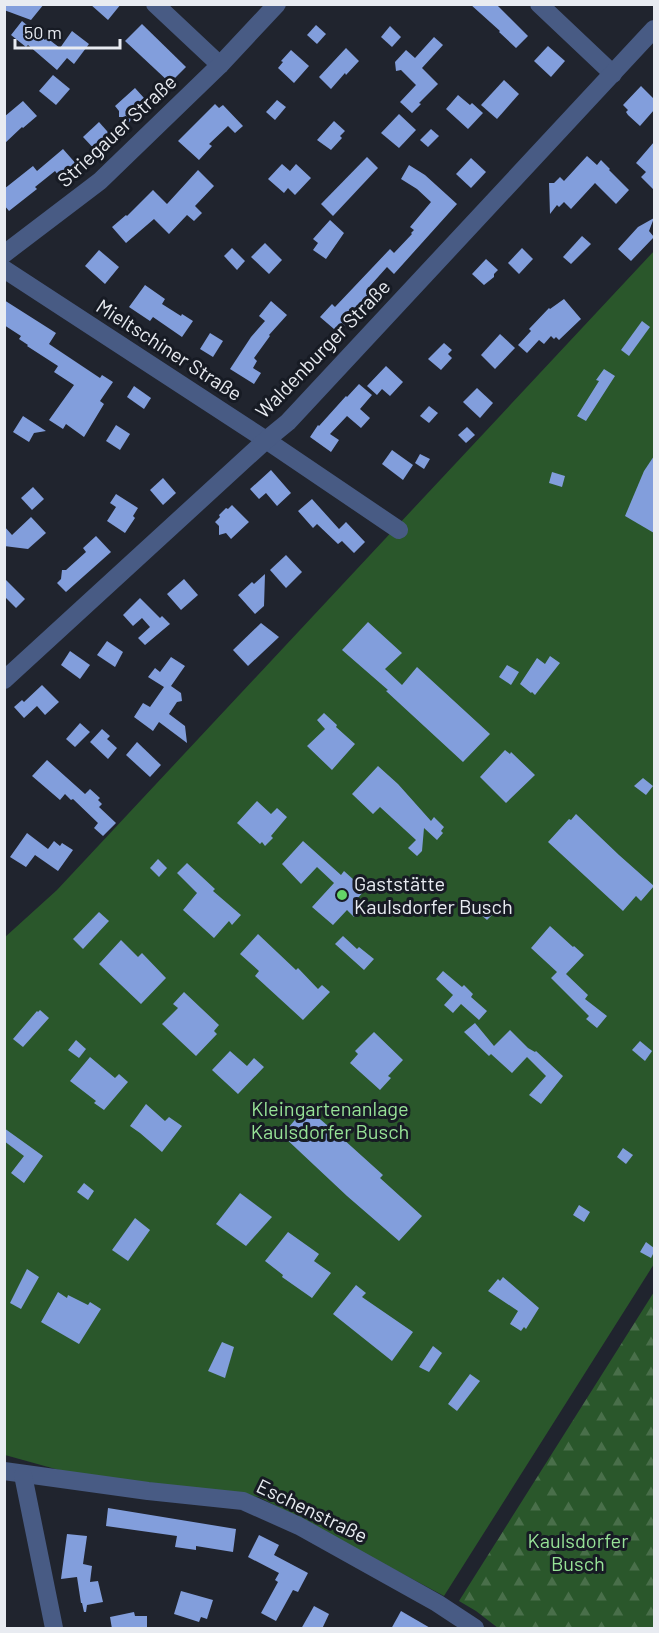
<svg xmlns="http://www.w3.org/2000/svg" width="659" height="1633" font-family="Barlow,sans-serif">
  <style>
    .forest { fill: url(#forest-firs) }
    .garden { fill: #2a572b }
    .building { fill: #829edc }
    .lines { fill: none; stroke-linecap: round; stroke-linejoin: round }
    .minor { stroke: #485b84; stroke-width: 18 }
    .poi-dot { fill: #64d468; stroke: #171b24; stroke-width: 2 }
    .labels { text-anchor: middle; stroke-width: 6; stroke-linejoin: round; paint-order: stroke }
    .street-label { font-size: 20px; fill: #e8ebf1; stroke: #171b24 }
    .poi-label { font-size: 20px; fill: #e8ebf1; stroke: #171b24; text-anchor: start }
    .park-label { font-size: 20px; fill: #97e297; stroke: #171b24 }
  </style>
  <defs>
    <pattern id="forest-firs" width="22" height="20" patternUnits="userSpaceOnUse" patternTransform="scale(1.5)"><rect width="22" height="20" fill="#2a572b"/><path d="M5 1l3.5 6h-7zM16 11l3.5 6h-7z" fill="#496f4a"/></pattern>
  </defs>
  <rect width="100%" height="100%" fill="#20242e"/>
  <!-- forest -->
  <path class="forest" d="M654,1292V1628H498L476,1611L459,1601Z"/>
  <!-- garden -->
  <path class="garden" d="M654,251V1264L444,1596L259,1497L77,1475L5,1455L4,938L57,890Z"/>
  <!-- building -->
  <g class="building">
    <path d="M4,4H44L31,20L4,10Z"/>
    <path d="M90,4H121L108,20Z"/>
    <path d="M470,4H496L528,36L516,48L499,32L500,31Z"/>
    <path d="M22,21L45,40L47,38L60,48L72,31L89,44L74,64L67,58L57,70L28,45L26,47L11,35Z"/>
    <path d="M142,24L186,67L170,83L125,41Z"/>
    <path d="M316,25L326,34L317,44L307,35Z"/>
    <path d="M390,26L401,37L392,47L381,37Z"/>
    <path d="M434,37L443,45L422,68L438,84L419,103L421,104L412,113L400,102L416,85L401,70L396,71L395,62L406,50L415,58Z"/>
    <path d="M548,46L565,61L551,77L534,61Z"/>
    <path d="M346,48L359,61L346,75L345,73L331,89L319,77Z"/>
    <path d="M291,50L309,66L294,83L278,68L283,62L281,61Z"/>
    <path d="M53,75L70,89L56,105L39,91Z"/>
    <path d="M504,80L519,94L497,119L481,105Z"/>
    <path d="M641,86L654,99V110L640,126L628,115L626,112L628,110L623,105Z"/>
    <path d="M135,88L144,98L138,104L143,109L129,122L124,117H119V111L115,106Z"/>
    <path d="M458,95L470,105L472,103L483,113L468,129L446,109Z"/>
    <path d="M277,100L286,107L275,120L266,112Z"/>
    <path d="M23,101L37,116L23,128L22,127L4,144V117Z"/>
    <path d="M215,104L219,108L223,105L243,126L235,133L228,126L209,144L212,146L199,160L178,141Z"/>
    <path d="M399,114L416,130L399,148L381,133Z"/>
    <path d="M334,121L345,131L340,136L342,138L331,150L317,140Z"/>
    <path d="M99,122L114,139L98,153L83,137Z"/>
    <path d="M431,129L439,136L428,147L420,140Z"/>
    <path d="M654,142V190L641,177L646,172L636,163Z"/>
    <path d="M63,149L78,166L62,180L55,171L35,187L37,189L9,211L4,205V189L33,166L37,171Z"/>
    <path d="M587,156L597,165L601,160L610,169L609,170L629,190L616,204L595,183L571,209L564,202L559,207L557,205L550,214L549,183H554L560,177L564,181Z"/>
    <path d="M367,157L378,168L333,216L321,204Z"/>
    <path d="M471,158L486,172L471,188L456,174Z"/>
    <path d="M282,164L290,171L296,164L311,178L295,195L288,188L284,193L268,179Z"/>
    <path d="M409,165L425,175L457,204L394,274L387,267L370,286L376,291L341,329L338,326L334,329L320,317L332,304L335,307L390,249L394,253L412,234L411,233L414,230L410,227L431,202L417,189L401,179Z"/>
    <path d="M198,170L214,186L195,206L202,213L194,221L187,215L169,234L154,219L126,243L112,227L126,215L127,216L153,190L167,204Z"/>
    <path d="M654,218L649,231L654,237L631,261L618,249L638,227Z"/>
    <path d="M330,220L344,233L326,259L313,250L318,243L313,239Z"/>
    <path d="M582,236L591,244L571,264L563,257Z"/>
    <path d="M265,243L282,260L269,274L251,257Z"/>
    <path d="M232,248L245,261L237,270L224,256Z"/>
    <path d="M522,248L533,259L519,274L508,263Z"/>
    <path d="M99,250L119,267L105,284L85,266Z"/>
    <path d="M486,259L498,270L494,274V277L484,285L472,274Z"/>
    <path d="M145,285L165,299L162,304L181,316L182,314L193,321L182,337L153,317L150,321L129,307Z"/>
    <path d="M564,299L581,319L559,340L556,337L554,339L551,336L544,344L539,340L527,353L518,345L531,331L529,329L549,308L550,309Z"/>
    <path d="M4,300L56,333L49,344L100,378L102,375L113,382L100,401L104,404L84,437L66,424L63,429L49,420L74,385L54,372L58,366L27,346L28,345L19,339L21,336L4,325Z"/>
    <path d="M271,301L287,315L269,335L270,336L254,358L257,361L253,368L261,373L254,384L230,369L251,337L265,321L259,316Z"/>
    <path d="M642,321L650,327L629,356L621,350Z"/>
    <path d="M210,333L223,341L213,357L200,349Z"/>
    <path d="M500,334L515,348L495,369L481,355Z"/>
    <path d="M444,343L452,350L448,354L452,358L441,370L428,359Z"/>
    <path d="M386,366L403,382L390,396L382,389L377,395L367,386Z"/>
    <path d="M604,369L615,376L586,421L577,416L599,381L596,380Z"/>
    <path d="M359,384L372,395L360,409L370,418L361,428L347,416L330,434L339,440L331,452L310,437L318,425L319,426L346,396L347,397Z"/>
    <path d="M134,386L151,398L144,409L127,397Z"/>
    <path d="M477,388L493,403L480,418L463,402Z"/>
    <path d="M429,406L438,413L429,423L420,416Z"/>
    <path d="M23,416L46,431L34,433L29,442L13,432Z"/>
    <path d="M116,425L130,434L120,450L106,441Z"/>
    <path d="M467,427L475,435L466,443L458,435Z"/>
    <path d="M392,450L413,465L403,480L382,464Z"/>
    <path d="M420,454L430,459L424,469L415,463Z"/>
    <path d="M654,456V533L625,516L644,471Z"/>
    <path d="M271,470L291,493L277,506L266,493L259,499L250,489Z"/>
    <path d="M552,472L565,476L562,487L549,483Z"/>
    <path d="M163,478L176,493L163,505L150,490Z"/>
    <path d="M33,487L44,499L32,510L21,498Z"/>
    <path d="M116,494L138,508L133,516L135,518L125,533L107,521L116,507L110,503Z"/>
    <path d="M312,499L339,529L346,522L365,542L354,553L342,541L338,544L317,524L313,528L298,511Z"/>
    <path d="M232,505L249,522L231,539L226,533L219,535V526L215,522L220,517L219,515L226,508L228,509Z"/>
    <path d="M31,517L46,533L28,549L4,546V526L12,535Z"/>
    <path d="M96,536L111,552L66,592L57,583L61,579L62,570H66L86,552L83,548Z"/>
    <path d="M286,555L302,572L286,588L270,570Z"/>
    <path d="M265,574L264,606L255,614L238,595L252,582L254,584Z"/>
    <path d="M4,578L25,599L16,608L4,596Z"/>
    <path d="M184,579L198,595L181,610L167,594Z"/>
    <path d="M140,598L160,618L162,616L170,624L145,645L138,638L150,627L142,618L133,626L123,615Z"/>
    <path d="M368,622L402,653L385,669L402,685L417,667L490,734L463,762L386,691L388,690L342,650Z"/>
    <path d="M261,623L279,637L248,666L233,650Z"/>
    <path d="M107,641L123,652L115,667L97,655Z"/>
    <path d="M70,651L90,665L80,679L61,665Z"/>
    <path d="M550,656L560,663L535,695L532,692L531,693L520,684L537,658L545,664Z"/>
    <path d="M171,657L185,666L171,686L181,693L182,701L177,702L169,714L185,726L187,743L159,722L153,731L134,717L143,703L150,707L164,687L148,677L155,668L160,672Z"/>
    <path d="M507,665L519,672L511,685L499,677Z"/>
    <path d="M42,685L59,702L45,715L37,706L24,718L14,707L22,700L24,702Z"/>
    <path d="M324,713L337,725L336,727L355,744L332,770L307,746L325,729L317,720Z"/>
    <path d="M80,723L90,732L75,747L66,739Z"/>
    <path d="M102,729L110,736L107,739L117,748L108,759L90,742Z"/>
    <path d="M137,742L161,765L150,777L126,755Z"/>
    <path d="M505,750L510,754L511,752L535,775L506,803L480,777Z"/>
    <path d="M47,760L85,794L90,789L100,798L98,800L102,804L99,807L116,823L103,836L94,828L98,823L73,799L71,800L65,794L60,800L32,776Z"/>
    <path d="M378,766L398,784L431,821L434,817L444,827L441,831L443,833L437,840L424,828L422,851L417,856L408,848L416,840L380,807L373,814L352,794Z"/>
    <path d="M643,778L653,786L646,795L634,786Z"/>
    <path d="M257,801L271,814L277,808L287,817L271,836L273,838L265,846L262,842L260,844L237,823Z"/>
    <path d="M576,814L619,855L654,886L641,901L636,896L623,911L548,842L569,819L571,820Z"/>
    <path d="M27,833L48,849L54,841L60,846L62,843L73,850L58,871L35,855L26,867L10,857Z"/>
    <path d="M303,841L341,875L344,871L365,890L357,899L364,906L354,917L347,910L333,925L312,907L334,883L317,867L301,884L282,864Z"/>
    <path d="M158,859L167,868L159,877L150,868Z"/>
    <path d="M187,863L215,889L213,891L241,915L232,925L229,921L214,938L183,910L197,893L177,873Z"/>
    <path d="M487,905L495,912L487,920L479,913Z"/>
    <path d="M99,912L109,921L83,949L73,939Z"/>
    <path d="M550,926L573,947L574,946L584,955L566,974L588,995L585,999L607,1016L597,1028L586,1019L589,1016L551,978L557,972L531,948Z"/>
    <path d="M258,934L296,970L298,968L318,989L322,985L330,992L303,1020L255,976L259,971L240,954Z"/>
    <path d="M343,936L357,949L359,947L374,959L364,970L335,944Z"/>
    <path d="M121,940L138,957L142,953L166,978L141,1004L99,964Z"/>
    <path d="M443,971L462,987L464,985L473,994L471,997L487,1011L479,1020L461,1004L453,1013L444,1005L453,995L436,979Z"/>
    <path d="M184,992L219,1025L214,1031L217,1034L196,1056L162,1024L178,1008L173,1004Z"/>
    <path d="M40,1010L49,1018L23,1047L13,1039L37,1011L38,1012Z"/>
    <path d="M475,1023L494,1046L510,1030L528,1048L535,1052L536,1051L563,1076L541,1104L529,1095L546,1076L527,1057L512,1073L491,1054L489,1056L464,1032Z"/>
    <path d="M374,1032L403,1060L388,1076L391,1078L380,1090L350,1063L358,1054L355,1051Z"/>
    <path d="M76,1040L86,1049L79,1058L68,1050Z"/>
    <path d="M640,1041L652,1051L645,1061L632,1050Z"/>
    <path d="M230,1051L247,1066L254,1058L264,1067L238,1094L212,1070Z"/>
    <path d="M90,1057L115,1078L119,1074L128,1082L104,1110L94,1103L96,1101L70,1081Z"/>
    <path d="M146,1104L165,1121L169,1117L182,1126L162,1152L140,1133L130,1126Z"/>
    <path d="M306,1107L342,1138L383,1175L380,1178L422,1216L399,1241L347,1196L282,1135Z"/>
    <path d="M4,1128L43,1156L24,1183L11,1173L24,1156L4,1141Z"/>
    <path d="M623,1148L633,1155L626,1164L617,1157Z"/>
    <path d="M84,1183L94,1191L88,1200L77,1192Z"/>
    <path d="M240,1193L272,1217L246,1246L216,1224Z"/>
    <path d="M579,1205L590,1212L584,1222L573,1215Z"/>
    <path d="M135,1218L150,1230L128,1261L112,1250Z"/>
    <path d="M288,1232L319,1254L314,1261L331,1273L312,1298L282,1277L283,1275L265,1261Z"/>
    <path d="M646,1242L654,1248V1252L651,1258L640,1252Z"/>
    <path d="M27,1269L39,1277L21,1309L10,1303Z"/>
    <path d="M503,1277L539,1308L526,1329L524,1327L521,1331L510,1324L518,1311L488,1291L498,1279L500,1281Z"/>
    <path d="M356,1285L366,1293L362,1297L413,1332L392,1361L333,1314Z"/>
    <path d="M58,1292L67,1298L68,1295L88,1305L90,1302L101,1309L79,1344L41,1322Z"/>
    <path d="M222,1342L234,1347L225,1378L208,1371Z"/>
    <path d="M433,1346L442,1353L429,1372L419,1367Z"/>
    <path d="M470,1374L480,1381L457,1411L448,1404Z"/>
    <path d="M108,1508L236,1529L233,1552L196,1546V1550L175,1547L177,1536L106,1526Z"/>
    <path d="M67,1534L87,1536L83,1564L92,1566L90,1582L98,1581L103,1602L87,1605L86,1612H84L82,1603H81L77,1577L61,1579Z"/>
    <path d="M259,1535L279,1545L274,1555L308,1573L298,1592L293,1590L276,1621L261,1613L278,1582L275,1580L279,1573L248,1557Z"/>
    <path d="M181,1591L213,1600L207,1619L201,1617L199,1622L174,1614Z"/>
    <path d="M314,1606L329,1614L322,1629H301Z"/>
    <path d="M401,1611L432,1629H391Z"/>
    <path d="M134,1612L135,1616H147V1629H112L110,1617Z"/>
  </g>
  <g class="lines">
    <!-- minor -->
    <g class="minor">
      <path d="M155,4L220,65"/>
      <path d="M539,4L613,74"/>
      <path d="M4,254L100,181L220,65L277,4"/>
      <path d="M4,269L266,440L399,530"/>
      <path d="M4,680L266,440L288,422L654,29"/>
      <path d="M4,1471L148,1491L243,1501L299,1526L437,1603L475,1628"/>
      <path d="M23,1475L54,1628"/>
    </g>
  </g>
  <!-- markers -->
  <circle class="poi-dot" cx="342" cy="895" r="6"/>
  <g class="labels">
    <!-- street labels -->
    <g class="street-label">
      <text transform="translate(117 131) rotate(-43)" y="7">Striegauer Straße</text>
      <text transform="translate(323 349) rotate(-46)" y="7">Waldenburger Straße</text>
      <text transform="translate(169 350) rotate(33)" y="7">Mieltschiner Straße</text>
      <text transform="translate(312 1511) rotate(26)" y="7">Eschenstraße</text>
    </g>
    <!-- poi labels -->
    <g class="poi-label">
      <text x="354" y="891">Gaststätte<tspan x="354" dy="23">Kaulsdorfer Busch</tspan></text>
    </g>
    <!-- park labels -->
    <g class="park-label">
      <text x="330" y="1116">Kleingartenanlage<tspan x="330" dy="23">Kaulsdorfer Busch</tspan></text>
      <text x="578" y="1548">Kaulsdorfer<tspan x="578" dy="23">Busch</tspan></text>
    </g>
  </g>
  <!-- border -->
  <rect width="659" height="1633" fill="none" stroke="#e8ebf1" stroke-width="12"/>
  <!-- scale -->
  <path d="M15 39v9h105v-9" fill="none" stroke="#e8ebf1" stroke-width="3"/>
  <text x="24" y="39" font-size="18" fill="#e8ebf1" stroke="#171b24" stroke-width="4.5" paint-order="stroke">50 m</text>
</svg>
